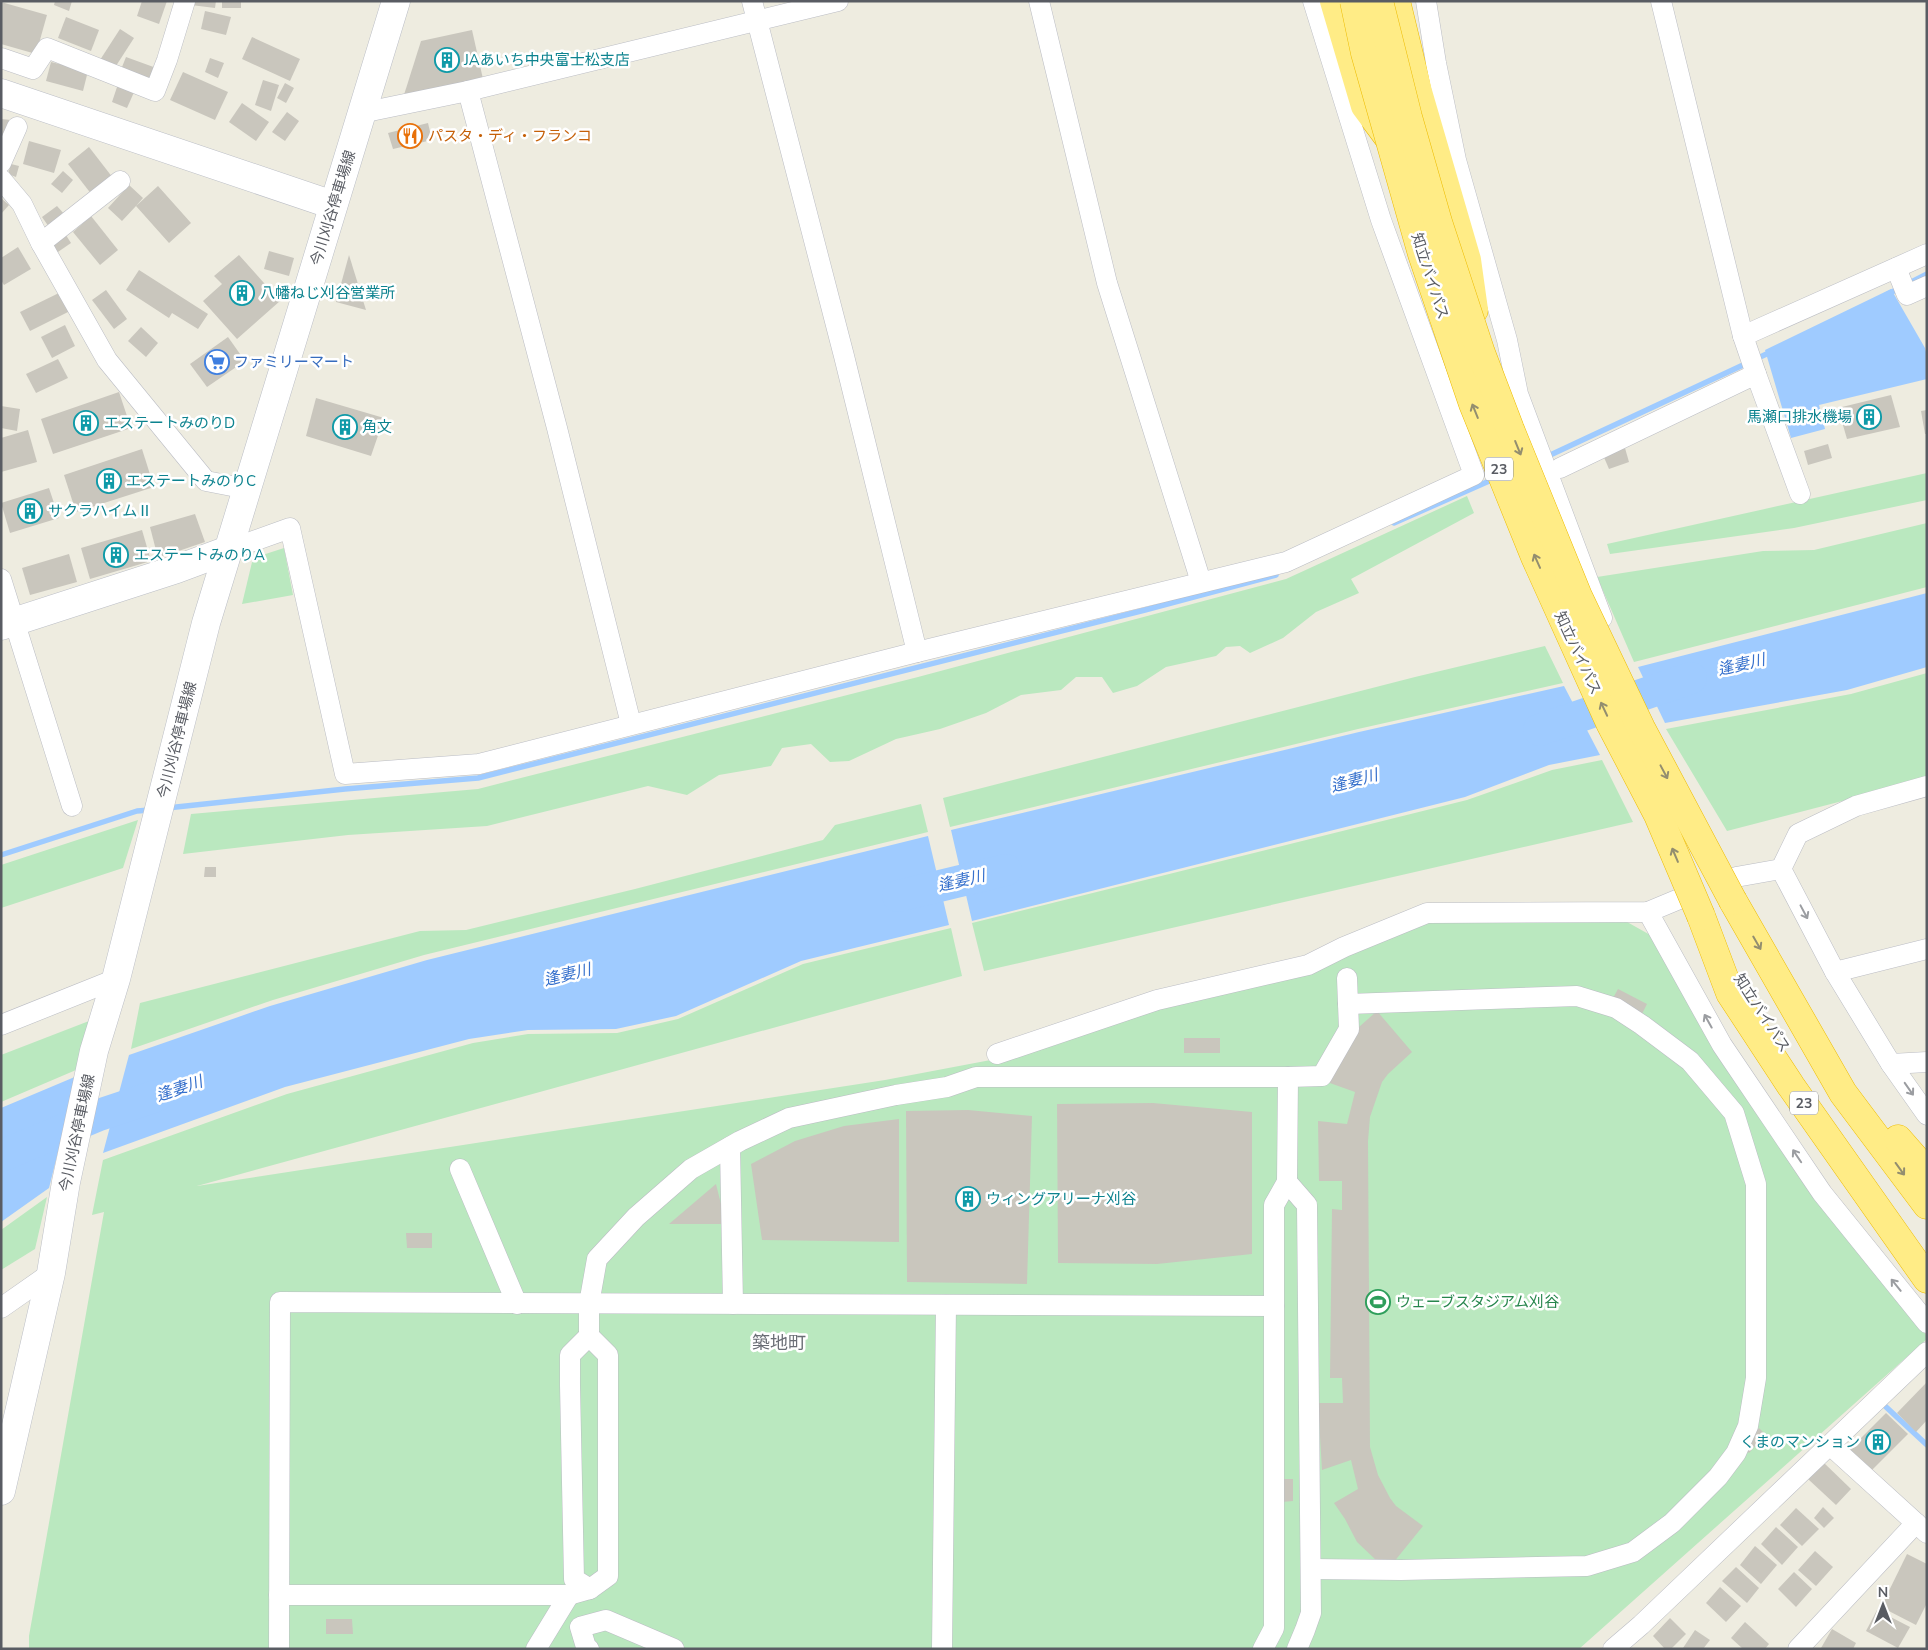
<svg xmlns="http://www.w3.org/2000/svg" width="1928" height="1650" font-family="'Nunito Sans','Noto Sans JP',sans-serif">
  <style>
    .green { fill: #bae8bf }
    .water { fill: #9fcbff }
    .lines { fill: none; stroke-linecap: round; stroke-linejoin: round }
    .stream { stroke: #9fcbff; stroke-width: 5.5 }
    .river { stroke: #9fcbff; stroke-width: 32 }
    .building { fill: #c9c6bd }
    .street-tunnel { stroke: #c9c8c1; stroke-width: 20; stroke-dasharray: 20 10; stroke-linecap: butt }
    .street-casing { stroke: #bbbdc4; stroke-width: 21 }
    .secondary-casing { stroke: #bbbec6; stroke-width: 29 }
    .highway-casing { stroke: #eebc00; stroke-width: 29 }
    .street { stroke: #fff; stroke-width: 20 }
    .secondary { stroke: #fff; stroke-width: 28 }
    .highway { stroke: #ffec86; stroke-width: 28 }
    .highway-bridge-casing { stroke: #eebc00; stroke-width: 29; stroke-linecap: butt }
    .highway-bridge { stroke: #ffec86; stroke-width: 28 }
    .oneway { stroke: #938e6f }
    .oneway2 { stroke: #9b9da1 }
    .labels { text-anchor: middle; stroke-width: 5; stroke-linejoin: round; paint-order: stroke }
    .shield { fill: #fff; stroke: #8b8d92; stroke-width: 1 }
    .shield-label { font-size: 14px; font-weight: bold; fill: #595c63 }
    .culture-label { font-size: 15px; fill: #0d838f; stroke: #fff; text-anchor: start }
    .food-label { font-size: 15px; fill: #c56008; stroke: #fff; text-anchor: start }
    .street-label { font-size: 15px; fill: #595c63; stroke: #fff }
    .shop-label { font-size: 15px; fill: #366cbe; stroke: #fff; text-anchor: start }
    .leisure-label { font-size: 15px; fill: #27864d; stroke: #fff; text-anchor: start }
    .water-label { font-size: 16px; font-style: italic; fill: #3771cd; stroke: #fff }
    .quarter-label { font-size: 18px; fill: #6a6e75; stroke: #fff }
  </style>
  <rect width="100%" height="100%" fill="#eeece0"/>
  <!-- green -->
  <g class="green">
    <path d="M1927,473V500L1794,528L1610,554L1607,544Z"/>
    <path d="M1467,496L1474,513L1351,579L1359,593L1316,612L1283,638L1250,653L1240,646L1226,647L1216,656L1166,667L1137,686L1113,693L1102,677H1076L1061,690L1021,695L986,713L940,729L896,739L849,761L830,762L811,744L782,748L771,766L719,775L687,795L648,786L487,826L348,835L183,854L191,814L478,789L918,677L1286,579Z"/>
    <path d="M1927,523V587L1634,662L1597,577L1763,551L1814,550Z"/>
    <path d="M284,548L293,595L242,604L253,558Z"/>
    <path d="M1545,646L1563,683L1358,729L950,827L943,798L1415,677Z"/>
    <path d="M1927,673V779L1727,831L1666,729L1851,694Z"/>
    <path d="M1602,760L1633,822L984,971L972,923L1467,800L1552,770Z"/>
    <path d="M921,804L928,832L424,955L273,1000L131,1049L140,1003L420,931L466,930L635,889L823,840L835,825Z"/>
    <path d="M138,820L123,868L1,908V865Z"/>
    <path d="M1620,918L1652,936L1825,1205L1927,1336V1339L1579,1649H29V1636L104,1212L92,1215L103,1160L287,1094L473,1043L528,1034L617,1033L678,1019L803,964L951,928L962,976L197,1186L885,1080L996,1059L1426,921Z"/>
    <path d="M89,1021L76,1070L1,1102V1055Z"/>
    <path d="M47,1197L35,1249L1,1270V1230Z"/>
  </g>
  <!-- water -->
  <g class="water">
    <path d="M1891,289L1925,348L1927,356V379L1819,405L1825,429L1791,438L1765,350Z"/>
    <path d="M1927,593V667L1847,690L1665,723L1638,667Z"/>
    <path d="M1564,686L1600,755L1549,765L1465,797L972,921L951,830L1359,732Z"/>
    <path d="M928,836L949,925L801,961L676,1016L616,1029L528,1030L469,1039L285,1087L103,1153L129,1055L270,1006L427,960Z"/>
    <path d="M77,1076L49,1188L1,1222V1108Z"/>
  </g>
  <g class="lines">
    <!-- stream -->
    <g class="stream">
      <path d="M1886,295L1927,274"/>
      <path d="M1546,457L1773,351"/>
      <path d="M1394,523L1496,478"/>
      <path d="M167,808L345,789L478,778L1145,610L1276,575"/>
      <path d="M1,855L137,811L150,810"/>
      <path d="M1885,1406L1927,1445"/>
    </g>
    <!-- river -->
    <g class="river">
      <path d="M1539,730L1691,678"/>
      <path d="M898,896L1006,870"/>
      <path d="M1,1156L99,1115L156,1096"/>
    </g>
  </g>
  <!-- building -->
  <g class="building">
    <path d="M55,1H72L69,11L54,5Z"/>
    <path d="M142,1H167L159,24L137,16Z"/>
    <path d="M192,1H216L215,8L191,5Z"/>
    <rect x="222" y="1" width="19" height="7"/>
    <path d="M1,2L47,15L36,54L1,44Z"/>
    <path d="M205,11L231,17L226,35L201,29Z"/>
    <path d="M66,17L99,30L91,51L58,38Z"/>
    <path d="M120,29L134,38L114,69L100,60Z"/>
    <path d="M472,30L483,79L403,98L421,41Z"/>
    <path d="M252,37L300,59L290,81L242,59Z"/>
    <path d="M126,57L159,69L154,85L120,72Z"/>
    <path d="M210,58L224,63L218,78L205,72Z"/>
    <path d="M51,62L88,71L83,91L46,81Z"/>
    <path d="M183,72L228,92L215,120L170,100Z"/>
    <path d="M263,80L279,85L271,111L255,105Z"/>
    <path d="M285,83L294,88L286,103L277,98Z"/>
    <path d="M118,84L135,90L127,108L112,102Z"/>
    <path d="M242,103L269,122L256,141L229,122Z"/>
    <path d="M287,112L299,121L285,141L272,132Z"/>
    <path d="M1,119L11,120L1,145Z"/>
    <path d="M428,123L432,140L393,149L388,133Z"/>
    <path d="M29,141L61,150L54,173L23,164Z"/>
    <path d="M89,147L113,178L92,195L68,164Z"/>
    <path d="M11,164L19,166L16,177L8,174Z"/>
    <path d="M63,171L73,180L62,193L51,184Z"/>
    <path d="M129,185L143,198L136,206L158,186L191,223L169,243L136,206L122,221L108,208Z"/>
    <path d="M1,198L9,205L1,214Z"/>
    <path d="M57,206L65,215L49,227L42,217Z"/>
    <path d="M91,216L118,250L100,265L73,232Z"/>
    <path d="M64,232L71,243L55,254L48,244Z"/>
    <path d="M18,247L31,269L4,285L1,280V258Z"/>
    <path d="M269,251L294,258L289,276L264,269Z"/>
    <path d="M239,255L280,301L237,339L203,301L222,284L214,276Z"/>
    <path d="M349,255L366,310L336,302Z"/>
    <path d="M139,270L208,314L198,329L172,313L169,318L126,290Z"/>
    <path d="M106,290L127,319L114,329L92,300Z"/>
    <path d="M61,292L70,311L30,331L20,312Z"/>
    <path d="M65,325L75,346L52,358L41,337Z"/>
    <path d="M141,327L158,343L146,357L128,341Z"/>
    <path d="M228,337L245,361L207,387L190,364Z"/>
    <path d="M58,359L68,378L36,393L26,374Z"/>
    <path d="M119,392L131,428L53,454L41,419Z"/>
    <path d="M1891,395L1900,427L1847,439L1838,408Z"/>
    <path d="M316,398L384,418L371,456L306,436Z"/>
    <path d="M1,406L20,409L17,431L1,428Z"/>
    <path d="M1927,410V434H1925L1921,411Z"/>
    <path d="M28,430L37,462L1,472V438Z"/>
    <path d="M1828,444L1832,458L1808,465L1804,451Z"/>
    <path d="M1625,448L1629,462L1609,469L1603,455Z"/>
    <path d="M142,449L154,487L76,512L64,475Z"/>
    <path d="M49,488L59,518L10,533L1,503Z"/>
    <path d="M195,514L205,542L158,558L150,527Z"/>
    <path d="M142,530L151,561L90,579L81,548Z"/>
    <path d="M69,554L77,582L30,595L22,568Z"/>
    <path d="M205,867H216V877H204Z"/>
    <path d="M1618,989L1647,1004L1641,1016L1612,1000Z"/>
    <path d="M1377,1011L1412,1052L1388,1074L1382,1082L1370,1117L1368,1141L1370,1447L1378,1475L1390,1498L1396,1506L1423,1526L1389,1568L1376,1560L1357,1542L1345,1519L1334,1503L1358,1489L1351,1460L1322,1470L1318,1403H1343L1342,1378H1330L1332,1209L1342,1210V1181H1319L1318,1121L1347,1124L1355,1092L1327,1082L1341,1052L1359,1027Z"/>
    <rect x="1184" y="1038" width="36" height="15"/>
    <path d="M1153,1103L1252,1112V1254L1157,1264L1058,1263L1057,1104Z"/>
    <path d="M968,1110L1032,1116L1027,1284L907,1282L906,1111Z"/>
    <path d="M899,1119V1242L762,1240L751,1164L795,1141L844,1126Z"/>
    <path d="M716,1184L726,1224H669Z"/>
    <path d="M406,1233H432V1248H407Z"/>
    <path d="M1927,1382V1420L1916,1432L1897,1413Z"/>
    <path d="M1886,1413L1908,1434L1871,1471L1849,1450Z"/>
    <path d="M1759,1428L1766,1435L1749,1453L1742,1446Z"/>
    <path d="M1823,1462L1851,1489L1836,1505L1808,1479Z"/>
    <path d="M1281,1479H1293V1501L1282,1502Z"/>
    <path d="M1823,1507L1834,1518L1824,1528L1814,1518Z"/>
    <path d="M1796,1508L1819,1529L1802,1546L1780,1525Z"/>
    <path d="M1776,1527L1798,1547L1782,1565L1761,1544Z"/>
    <path d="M1755,1546L1777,1565L1761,1584L1740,1565Z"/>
    <path d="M1815,1551L1833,1567L1816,1586L1798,1570Z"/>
    <path d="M1907,1554L1927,1564V1603L1916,1625L1881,1607Z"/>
    <path d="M1736,1567L1759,1588L1747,1603L1722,1581Z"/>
    <path d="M1794,1572L1812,1589L1796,1607L1778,1589Z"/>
    <path d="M1720,1587L1741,1606L1726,1622L1706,1603Z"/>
    <path d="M1877,1610L1910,1627L1898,1648L1866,1631Z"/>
    <path d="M1670,1618L1686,1634L1671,1649H1665L1653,1636Z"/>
    <path d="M326,1619H352L353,1634H326Z"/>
    <path d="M1745,1622L1769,1644L1765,1649H1743L1731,1638Z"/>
    <path d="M1832,1629L1856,1643L1853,1649L1821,1648Z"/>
    <path d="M1695,1630L1710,1640L1703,1649H1684L1683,1648Z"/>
  </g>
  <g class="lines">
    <!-- street-tunnel -->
    <path class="street-tunnel" d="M1684,897L1736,877"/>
    <defs>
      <g id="street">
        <path d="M752,1L844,356L917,652"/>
        <path d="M1039,1L1107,283L1201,582"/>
        <path d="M1426,1L1436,63L1456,160L1507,340L1518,394L1602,618"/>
        <path d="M1661,1L1743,336L1756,374"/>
        <path d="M1,58L33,69L47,48L155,91L167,60L185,1"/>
        <path d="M468,91L557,428L631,724"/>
        <path d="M361,113L468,91L838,1"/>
        <path d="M1,163L17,127"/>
        <path d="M1,179L22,204L41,243L107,360L206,481L247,489"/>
        <path d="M41,243L120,181"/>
        <path d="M1896,268L1907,295L1927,286"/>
        <path d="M1743,336L1927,254"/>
        <path d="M1560,468L1756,374L1800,494"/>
        <path d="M228,550L290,528L345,774L479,764L917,652L1286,562L1474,475L1381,220L1313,1"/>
        <path d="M1,579L72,806"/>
        <path d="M1781,869L1835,972L1891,1064L1927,1115"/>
        <path d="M1781,869L1798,834L1856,806L1927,786"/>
        <path d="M1736,877L1781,869"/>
        <path d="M1648,912L1722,1045L1822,1193L1927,1323"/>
        <path d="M1835,972L1927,949"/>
        <path d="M1,1025L116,979"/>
        <path d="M997,1054L1157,1000L1308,965L1344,947L1427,913L1648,912L1684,897"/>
        <path d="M1891,1064L1927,1062"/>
        <path d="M730,1147L733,1304"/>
        <path d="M460,1169L517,1304"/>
        <path d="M1287,1182L1307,1205L1311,1613L1305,1630L1297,1649"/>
        <path d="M1,1308L51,1273"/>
        <path d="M589,1336V1304L597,1259L636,1217L691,1169L740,1141L789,1118L896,1095L947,1087L976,1077H1288"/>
        <path d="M589,1336L608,1355V1576L590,1589L574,1579L570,1385V1355Z"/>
        <path d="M1830,1445L1927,1533"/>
        <path d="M1311,1569L1401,1570L1587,1566L1633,1552L1672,1523L1718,1477L1736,1453L1748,1426L1756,1378V1184L1734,1113L1690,1061L1642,1025L1616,1008L1577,996L1348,1004"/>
        <path d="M279,1595H569L590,1589"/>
        <path d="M279,1649L280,1302L1274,1306"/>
        <path d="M536,1649L569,1595"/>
        <path d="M589,1649L586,1647L580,1627L606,1620L674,1649"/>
        <path d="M942,1649L946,1305"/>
        <path d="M1263,1649L1274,1628V1205L1287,1182L1288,1077L1322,1076L1349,1029L1347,978"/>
        <path d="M1613,1649L1641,1625L1927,1352"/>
        <path d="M1798,1649L1916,1523"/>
      </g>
      <g id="secondary">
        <path d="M1,93L333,205"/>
        <path d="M1,626L177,569L228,550"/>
        <path d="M1,1491L51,1273L66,1182L94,1051L116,979L206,623L396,1"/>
      </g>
      <g id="highway">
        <path d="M1334,1L1365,106L1388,137"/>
        <path d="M1396,1L1418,92L1467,260L1474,310"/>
        <path d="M1733,901L1843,1093L1927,1205"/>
        <path d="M1701,916L1730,993L1791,1086L1927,1279"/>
        <path d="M1898,1139L1927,1172"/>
      </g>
    </defs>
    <!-- street casing -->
    <use href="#street" class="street-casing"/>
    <!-- secondary casing -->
    <use href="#secondary" class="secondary-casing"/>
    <!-- highway casing -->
    <use href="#highway" class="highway-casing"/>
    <!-- street -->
    <use href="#street" class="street"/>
    <!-- secondary -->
    <use href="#secondary" class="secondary"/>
    <!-- highway -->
    <use href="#highway" class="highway"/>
    <defs>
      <g id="highway-bridge">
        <path d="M1354,1L1365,53L1422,254L1473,404L1535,557L1610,723L1658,815L1701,916"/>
        <path d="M1379,1L1408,117L1438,222L1481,353L1510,429L1578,596L1641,728L1733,901"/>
      </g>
    </defs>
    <!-- highway-bridge casing -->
    <use href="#highway-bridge" class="highway-bridge-casing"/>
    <!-- highway-bridge -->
    <use href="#highway-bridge" class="highway-bridge"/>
  </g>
  <!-- one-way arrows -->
  <defs><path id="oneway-shaft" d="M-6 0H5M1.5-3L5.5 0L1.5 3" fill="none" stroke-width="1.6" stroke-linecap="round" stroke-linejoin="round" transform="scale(1.25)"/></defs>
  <g class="oneway">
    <use href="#oneway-shaft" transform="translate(1475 411) rotate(-112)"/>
    <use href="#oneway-shaft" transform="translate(1518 448) rotate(68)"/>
    <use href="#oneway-shaft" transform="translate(1537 561) rotate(-114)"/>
    <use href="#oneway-shaft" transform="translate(1604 709) rotate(-115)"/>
    <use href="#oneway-shaft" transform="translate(1664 772) rotate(62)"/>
    <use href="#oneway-shaft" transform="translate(1675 855) rotate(-113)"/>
    <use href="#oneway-shaft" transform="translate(1757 943) rotate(60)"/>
    <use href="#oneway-shaft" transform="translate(1900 1169) rotate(54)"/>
  </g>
  <g class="oneway2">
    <use href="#oneway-shaft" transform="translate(1804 912) rotate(62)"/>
    <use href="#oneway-shaft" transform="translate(1708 1021) rotate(-119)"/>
    <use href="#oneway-shaft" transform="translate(1909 1089) rotate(55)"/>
    <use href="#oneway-shaft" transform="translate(1797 1156) rotate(-124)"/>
    <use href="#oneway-shaft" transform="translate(1896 1285) rotate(-129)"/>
  </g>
  <!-- icons -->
  <defs>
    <symbol id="building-ring" viewBox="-11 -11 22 22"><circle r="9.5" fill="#fff" stroke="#0f9aa8" stroke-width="1.5"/><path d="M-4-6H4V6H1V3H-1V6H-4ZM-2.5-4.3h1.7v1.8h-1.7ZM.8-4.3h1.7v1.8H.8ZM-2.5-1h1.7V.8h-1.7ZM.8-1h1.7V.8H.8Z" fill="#0f9aa8"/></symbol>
    <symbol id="restaurant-ring" viewBox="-11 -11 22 22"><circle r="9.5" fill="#fff" stroke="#e8710a" stroke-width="1.5"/><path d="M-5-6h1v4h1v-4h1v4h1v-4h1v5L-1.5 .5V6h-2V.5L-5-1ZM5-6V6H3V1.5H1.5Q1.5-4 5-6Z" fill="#e8710a"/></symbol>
    <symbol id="supermarket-ring" viewBox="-11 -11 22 22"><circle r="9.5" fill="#fff" stroke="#3f7fe0" stroke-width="1.5"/><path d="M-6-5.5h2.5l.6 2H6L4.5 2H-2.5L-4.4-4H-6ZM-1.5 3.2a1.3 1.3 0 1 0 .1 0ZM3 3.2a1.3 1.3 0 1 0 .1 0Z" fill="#3f7fe0"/></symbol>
    <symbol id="stadium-ring" viewBox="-11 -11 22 22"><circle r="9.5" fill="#fff" stroke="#2e9e5b" stroke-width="1.5"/><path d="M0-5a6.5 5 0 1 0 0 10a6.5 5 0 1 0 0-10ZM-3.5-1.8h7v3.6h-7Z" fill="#2e9e5b"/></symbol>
  </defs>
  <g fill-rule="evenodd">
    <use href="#building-ring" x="433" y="46" width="28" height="28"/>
    <use href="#restaurant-ring" x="396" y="122" width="28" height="28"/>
    <use href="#building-ring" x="228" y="279" width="28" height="28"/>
    <use href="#supermarket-ring" x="203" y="348" width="28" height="28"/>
    <use href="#building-ring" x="1855" y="403" width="28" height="28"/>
    <use href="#building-ring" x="72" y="409" width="28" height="28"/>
    <use href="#building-ring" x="331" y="413" width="28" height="28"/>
    <use href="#building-ring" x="95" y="467" width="28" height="28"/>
    <use href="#building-ring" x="16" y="497" width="28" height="28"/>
    <use href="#building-ring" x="102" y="541" width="28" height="28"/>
    <use href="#building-ring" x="954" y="1185" width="28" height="28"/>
    <use href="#stadium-ring" x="1364" y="1288" width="28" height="28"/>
    <use href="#building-ring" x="1864" y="1428" width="28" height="28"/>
  </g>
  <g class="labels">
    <!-- shield labels -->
    <g class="shield">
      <rect x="1485" y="457.5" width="28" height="23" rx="4"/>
      <rect x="1790" y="1091.5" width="28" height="23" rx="4"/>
    </g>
    <g class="shield-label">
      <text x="1499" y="474">23</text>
      <text x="1804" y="1108">23</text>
    </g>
    <!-- culture labels -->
    <g class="culture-label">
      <text x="464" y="65">JAあいち中央富士松支店</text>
      <text x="260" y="298">八幡ねじ刈谷営業所</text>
      <text x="1852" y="422" text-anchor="end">馬瀬口排水機場</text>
      <text x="104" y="428">エステートみのりD</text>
      <text x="362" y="432">角文</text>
      <text x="126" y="486">エステートみのりC</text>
      <text x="48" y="516">サクラハイムⅡ</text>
      <text x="134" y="560">エステートみのりA</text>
      <text x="986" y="1204">ウィングアリーナ刈谷</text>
      <text x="1860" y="1447" text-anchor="end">くまのマンション</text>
    </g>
    <!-- food labels -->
    <g class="food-label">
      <text x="428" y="141">パスタ・ディ・フランコ</text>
    </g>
    <!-- street labels -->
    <g class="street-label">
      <text transform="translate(333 208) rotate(-73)" y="5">今川刈谷停車場線</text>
      <text transform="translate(1430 276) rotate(72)" y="5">知立バイパス</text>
      <text transform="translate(1578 653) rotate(65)" y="5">知立バイパス</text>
      <text transform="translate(177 740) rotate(-76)" y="5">今川刈谷停車場線</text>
      <text transform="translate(1762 1013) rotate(57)" y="5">知立バイパス</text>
      <text transform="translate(77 1133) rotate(-78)" y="5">今川刈谷停車場線</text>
    </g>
    <!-- shop labels -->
    <g class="shop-label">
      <text x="234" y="367">ファミリーマート</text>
    </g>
    <!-- leisure labels -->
    <g class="leisure-label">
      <text x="1396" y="1307">ウェーブスタジアム刈谷</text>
    </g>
    <!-- water labels -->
    <g class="water-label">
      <text transform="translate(1741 664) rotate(-13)" y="6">逢妻川</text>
      <text transform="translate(1354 780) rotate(-15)" y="6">逢妻川</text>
      <text transform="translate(961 880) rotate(-13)" y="6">逢妻川</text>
      <text transform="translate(567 974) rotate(-14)" y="6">逢妻川</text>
      <text transform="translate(179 1088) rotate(-19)" y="6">逢妻川</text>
    </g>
    <!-- quarter labels -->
    <g class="quarter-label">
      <text x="779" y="1349">築地町</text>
    </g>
  </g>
  <!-- border -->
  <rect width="1928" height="1650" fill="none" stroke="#595c63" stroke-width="5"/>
  <!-- north arrow -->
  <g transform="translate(1883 1605)" stroke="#ffffff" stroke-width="4" paint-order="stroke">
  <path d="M0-4L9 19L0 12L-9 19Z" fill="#595c63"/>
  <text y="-8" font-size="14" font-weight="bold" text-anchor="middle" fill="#595c63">N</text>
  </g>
</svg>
